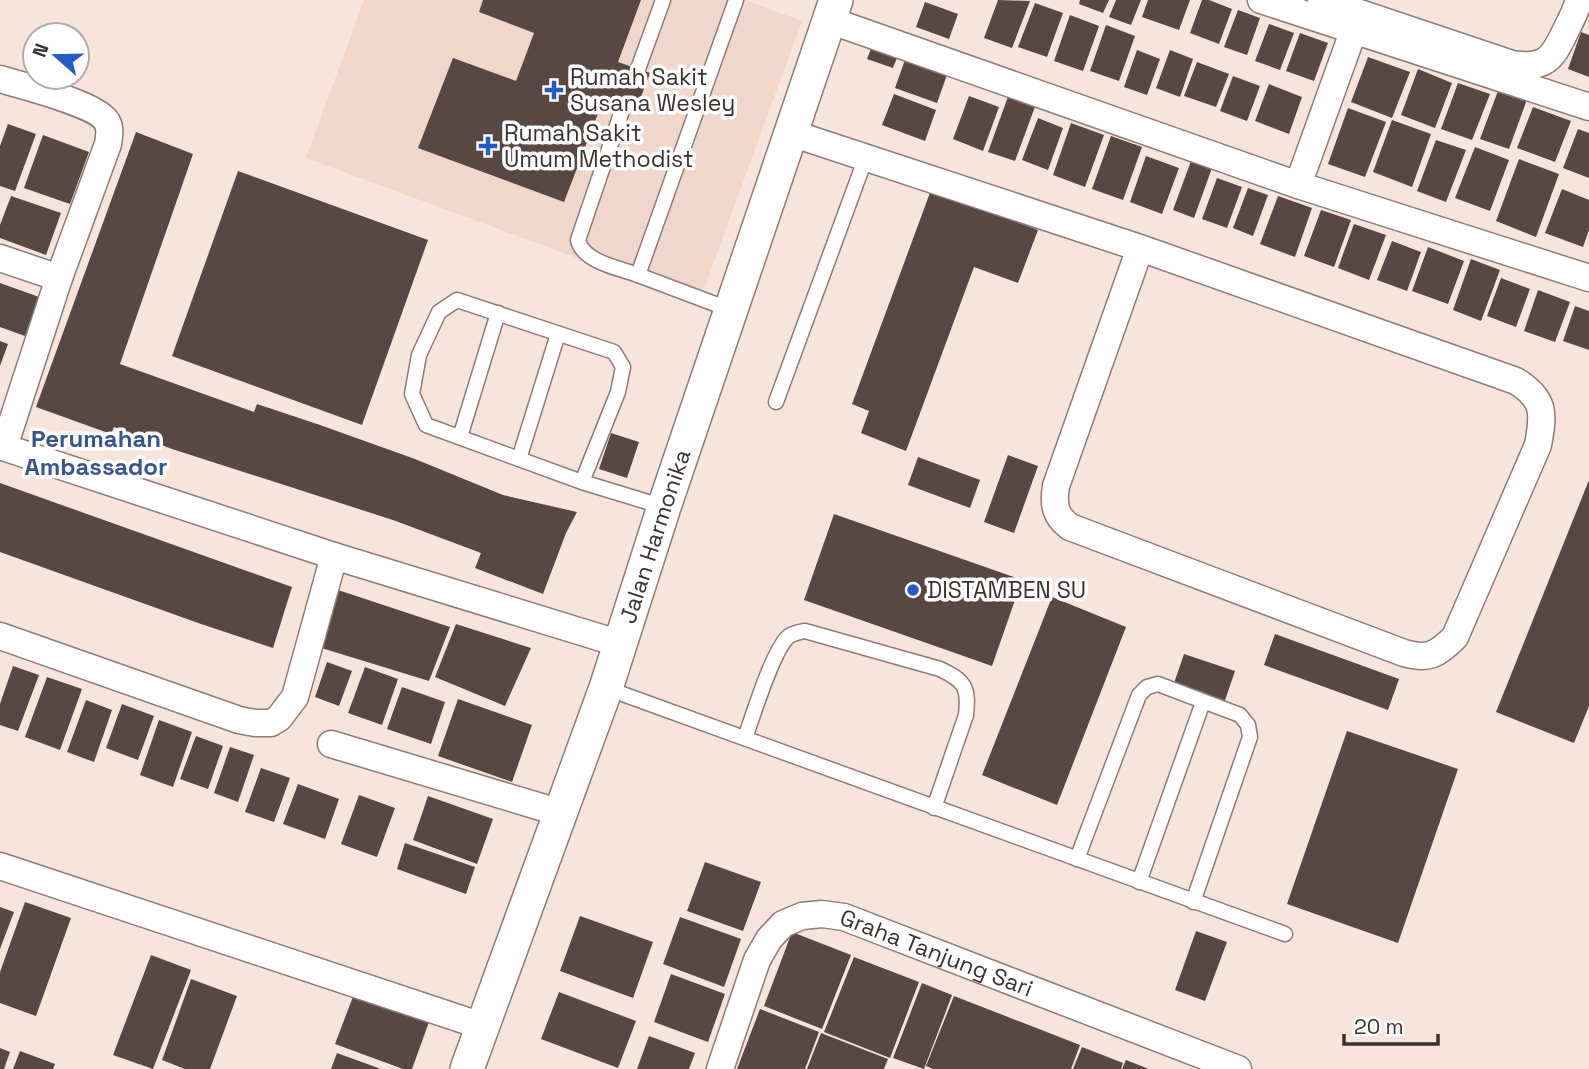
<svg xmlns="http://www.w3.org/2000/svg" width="1589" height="1069" font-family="'Space Grotesk',sans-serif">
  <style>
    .built { fill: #f1d6ca }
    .building { fill: #594744 }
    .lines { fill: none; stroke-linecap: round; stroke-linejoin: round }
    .service-casing { stroke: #8e7c75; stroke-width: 17 }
    .minor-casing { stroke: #8e7c75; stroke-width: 29 }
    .tertiary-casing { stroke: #8e7c75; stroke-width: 36 }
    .service { stroke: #fff; stroke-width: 14 }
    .minor { stroke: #fff; stroke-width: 26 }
    .tertiary { stroke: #fff; stroke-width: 33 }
    .poi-dot { fill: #255bc8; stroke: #fff; stroke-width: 2.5 }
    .labels { text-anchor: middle; stroke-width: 7; stroke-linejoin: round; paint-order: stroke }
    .poi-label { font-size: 23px; fill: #39312e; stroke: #fff; text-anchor: start }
    .street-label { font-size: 23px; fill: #39312e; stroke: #fff }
    .neighbourhood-label { font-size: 24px; font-weight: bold; fill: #37558e; stroke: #fff }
  </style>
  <rect width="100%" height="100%" fill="#f9e4dc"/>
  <!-- built -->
  <path class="built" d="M364,0H745L802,21L699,303L306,158Z"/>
  <!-- building -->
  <g class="building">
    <path d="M483,0H641L618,62L650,73L636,110L604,98L564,202L418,148L453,58L516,81L534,33L479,12Z"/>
    <path d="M998,0L1030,1L1012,48L984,38Z"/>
    <path d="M1080,0H1109L1103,13L1079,4Z"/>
    <path d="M1116,0H1141L1131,25L1109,17Z"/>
    <path d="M1148,0H1190L1179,30L1142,17Z"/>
    <path d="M1202,0H1209L1232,9L1219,44L1190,33Z"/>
    <path d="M925,2L958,14L949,39L916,27Z"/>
    <path d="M1035,3L1063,13L1047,57L1018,47Z"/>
    <path d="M1238,10L1260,18L1247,55L1224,47Z"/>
    <path d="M1070,15L1099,26L1083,71L1054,61Z"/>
    <path d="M1269,24L1294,33L1280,70L1255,61Z"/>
    <path d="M1106,25L1135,36L1119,81L1090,71Z"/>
    <path d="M1581,32L1589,35V77L1568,69Z"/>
    <path d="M1300,33L1328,43L1314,81L1286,71Z"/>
    <path d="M875,38L901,47L893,68L867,59Z"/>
    <path d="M1137,50L1160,59L1147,95L1124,87Z"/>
    <path d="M1170,50L1193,59L1180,97L1156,88Z"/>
    <path d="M906,57L948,72L937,103L895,88Z"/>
    <path d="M1368,57L1410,72L1392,118L1351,102Z"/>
    <path d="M1197,62L1229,74L1216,107L1184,96Z"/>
    <path d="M1418,69L1452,83L1435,128L1401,115Z"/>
    <path d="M1233,76L1260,86L1247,121L1220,111Z"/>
    <path d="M1458,83L1490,94L1472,140L1441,129Z"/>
    <path d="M1501,83L1529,94L1509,149L1480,139Z"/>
    <path d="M1269,84L1302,97L1289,134L1255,121Z"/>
    <path d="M894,94L936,110L925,141L882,125Z"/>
    <path d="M1009,94L1036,104L1015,161L988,152Z"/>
    <path d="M969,96L999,107L983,151L953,139Z"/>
    <path d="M1533,107L1571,121L1555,162L1517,148Z"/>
    <path d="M1348,108L1386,122L1365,177L1328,164Z"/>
    <path d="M1038,118L1063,128L1048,170L1022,160Z"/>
    <path d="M1392,120L1431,134L1412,187L1373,172Z"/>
    <path d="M1071,123L1104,135L1085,187L1053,175Z"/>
    <path d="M8,124L36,134L15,191L0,186V146Z"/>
    <path d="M1578,129L1589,133V178L1563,168Z"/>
    <path d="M136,132L193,154L120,364L254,412L257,404L320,425L415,459L503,495L577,512L566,533L543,594L475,568L481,553L393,520L172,449L114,427L111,434L36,407Z"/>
    <path d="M43,135L89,152L70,204L24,188Z"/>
    <path d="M1111,136L1142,147L1123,200L1092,189Z"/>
    <path d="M1436,140L1466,150L1446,202L1417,191Z"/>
    <path d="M1475,147L1509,160L1490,211L1455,198Z"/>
    <path d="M1146,156L1179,168L1162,214L1130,202Z"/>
    <path d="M1519,159L1559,174L1536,237L1496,221Z"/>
    <path d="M1191,161L1212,168L1194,218L1173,210Z"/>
    <path d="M238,171L428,240L362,425L172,356Z"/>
    <path d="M1217,178L1242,187L1227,228L1202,219Z"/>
    <path d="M1248,188L1268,195L1253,236L1233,228Z"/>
    <path d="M1562,189L1589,200V230L1583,247L1545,233Z"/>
    <path d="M931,190L1038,230L1018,283L974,267L906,451L861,433L869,411L852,404Z"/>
    <path d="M11,196L61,213L46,255L0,238V225Z"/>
    <path d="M1278,196L1312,208L1295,257L1260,244Z"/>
    <path d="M1321,210L1351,220L1334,267L1304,256Z"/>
    <path d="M1354,224L1386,235L1369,280L1338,268Z"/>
    <path d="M1392,241L1421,252L1407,291L1377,280Z"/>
    <path d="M1428,247L1464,261L1448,304L1412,291Z"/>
    <path d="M1471,259L1500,270L1481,321L1453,310Z"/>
    <path d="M1501,278L1530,289L1516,327L1487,316Z"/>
    <path d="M0,283L39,297L25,336L0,327Z"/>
    <path d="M1538,290L1570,302L1555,342L1524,331Z"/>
    <path d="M1575,306L1589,311V350L1563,341Z"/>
    <path d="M0,341L8,344L0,366Z"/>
    <path d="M611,433L639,442L627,478L599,469Z"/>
    <path d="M1008,455L1038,466L1014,533L984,522Z"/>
    <path d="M918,457L980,480L970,508L908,485Z"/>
    <path d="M1589,480V706L1574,743L1496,712Z"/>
    <path d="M0,483L292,587L273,648L201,624L0,552Z"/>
    <path d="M834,514L1022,580L992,666L804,600Z"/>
    <path d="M332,588L450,627L429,681L315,646Z"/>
    <path d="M1052,597L1126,627L1057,805L982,775Z"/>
    <path d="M456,624L531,648L505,706L435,677Z"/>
    <path d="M1275,634L1399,679L1388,710L1264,665Z"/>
    <path d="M1184,654L1235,671L1224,703L1173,686Z"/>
    <path d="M327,662L352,671L339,706L315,697Z"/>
    <path d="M13,666L39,675L18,731L0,725V704Z"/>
    <path d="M365,667L398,679L382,725L348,713Z"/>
    <path d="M47,677L82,689L60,750L25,737Z"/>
    <path d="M402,687L445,702L431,744L387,729Z"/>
    <path d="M458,699L532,725L512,782L438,756Z"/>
    <path d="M86,700L112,710L94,762L67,752Z"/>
    <path d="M122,704L154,716L138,760L106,748Z"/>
    <path d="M159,720L192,732L173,787L140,775Z"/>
    <path d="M1347,731L1458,769L1398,943L1287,904Z"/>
    <path d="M196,736L223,746L208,789L180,779Z"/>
    <path d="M230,747L254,755L238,802L214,793Z"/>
    <path d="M261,768L290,778L274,822L245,812Z"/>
    <path d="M298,784L339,799L325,839L283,824Z"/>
    <path d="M359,795L395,808L377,857L341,844Z"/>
    <path d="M428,796L493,819L477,864L413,840Z"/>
    <path d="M405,843L475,867L466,894L397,869Z"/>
    <path d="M705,862L761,882L743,931L687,911Z"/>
    <path d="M25,902L71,918L36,1016L0,1003V972Z"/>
    <path d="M0,907L14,912L0,949Z"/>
    <path d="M580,916L653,942L633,998L560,971Z"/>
    <path d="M680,917L741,939L724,987L663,964Z"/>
    <path d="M1196,931L1227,942L1205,1001L1175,990Z"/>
    <path d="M792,932L851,955L822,1029L764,1006Z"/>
    <path d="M151,955L191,970L153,1069L113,1055Z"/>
    <path d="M854,957L919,982L890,1058L824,1032Z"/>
    <path d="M671,974L725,994L708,1042L654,1022Z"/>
    <path d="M191,979L237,996L210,1069H185L162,1060Z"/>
    <path d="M922,983L952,995L924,1069L893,1058Z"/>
    <path d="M559,992L636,1021L618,1068L541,1039Z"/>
    <path d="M354,994L429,1022L412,1069H403L335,1044Z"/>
    <path d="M954,996L1080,1045L1071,1069H933L926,1066Z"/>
    <path d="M760,1009L819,1032L805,1069H737Z"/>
    <path d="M821,1033L888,1059L884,1069H807Z"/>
    <path d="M649,1036L695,1053L689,1069H637Z"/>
    <path d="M1082,1047L1123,1063L1121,1069H1073Z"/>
    <path d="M0,1048L10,1052L4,1069H0Z"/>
    <path d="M20,1051L55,1064L53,1069H13Z"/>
    <path d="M337,1053L381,1069H331Z"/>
    <path d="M1126,1060L1149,1069H1122Z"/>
  </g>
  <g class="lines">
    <defs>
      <g id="service">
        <path d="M638,69L663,0"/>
        <path d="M624,105L578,240C583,262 619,268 638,275"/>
        <path d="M731,310L638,275L736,0"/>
        <path d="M776,402L866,157"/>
        <path d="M460,437L498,313"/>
        <path d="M519,459L558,334"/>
        <path d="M582,482L618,392L623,367L614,352L457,300L439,312L419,355L412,394L426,425L582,482L664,507"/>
        <path d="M606,688L1285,934"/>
        <path d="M745,738C753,716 773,649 789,636C794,633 799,632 805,631L940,669C965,681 969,687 966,715L934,808"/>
        <path d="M1077,859L1139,695L1147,687L1158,684L1240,715L1248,725L1250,737L1193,902"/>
        <path d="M1139,882L1203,702"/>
      </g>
      <g id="minor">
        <path d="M1261,0L1589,107"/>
        <path d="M1321,0L1512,64C1544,69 1552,60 1565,32C1570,22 1576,11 1579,0"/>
        <path d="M829,20L1298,185L1589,278"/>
        <path d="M0,79C21,85 99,105 107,122C111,129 109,137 108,144L59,278L4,447"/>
        <path d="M791,133L1140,248L1516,381C1545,399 1544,413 1538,445L1455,637C1437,655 1428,660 1404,653L1070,527C1055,516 1053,505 1056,486L1140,248"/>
        <path d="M1298,185L1353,32"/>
        <path d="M0,258L59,278"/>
        <path d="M0,446L334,556L621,644"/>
        <path d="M0,636L239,720L255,723H271L279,718L295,697L334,556"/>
        <path d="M331,744L561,813"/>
        <path d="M0,866L482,1026"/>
        <path id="s1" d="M720,1069L757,960L769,939L783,924L802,916L822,914L844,917L1238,1069"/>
      </g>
      <g id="tertiary">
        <path id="s2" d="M467,1069L606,688L664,507L836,0"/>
      </g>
    </defs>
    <!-- service casing -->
    <use href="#service" class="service-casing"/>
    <!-- minor casing -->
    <use href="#minor" class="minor-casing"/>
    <!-- tertiary casing -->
    <use href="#tertiary" class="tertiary-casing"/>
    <!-- service -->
    <use href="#service" class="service"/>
    <!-- minor -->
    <use href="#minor" class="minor"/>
    <!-- tertiary -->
    <use href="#tertiary" class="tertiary"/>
  </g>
  <!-- markers -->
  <g class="poi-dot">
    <path d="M550.5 79.5h7v7h7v7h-7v7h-7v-7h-7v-7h7z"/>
    <path d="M484.5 135.5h7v7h7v7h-7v7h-7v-7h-7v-7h7z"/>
    <circle cx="913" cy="590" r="7"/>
  </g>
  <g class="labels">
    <!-- poi labels -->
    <g class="poi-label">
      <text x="570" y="85">Rumah Sakit<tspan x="570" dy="26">Susana Wesley</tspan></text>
      <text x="504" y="141">Rumah Sakit<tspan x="504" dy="26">Umum Methodist</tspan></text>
      <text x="927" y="598">DISTAMBEN SU</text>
    </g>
    <!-- street labels -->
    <g class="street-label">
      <text dy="8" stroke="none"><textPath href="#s2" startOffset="565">Jalan Harmonika</textPath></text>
      <text dy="8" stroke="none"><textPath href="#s1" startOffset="322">Graha Tanjung Sari</textPath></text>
    </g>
    <!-- neighbourhood labels -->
    <g class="neighbourhood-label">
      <text x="96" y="447">Perumahan<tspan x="96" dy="28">Ambassador</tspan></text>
    </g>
  </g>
  <!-- north arrow -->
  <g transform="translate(56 56) rotate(290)"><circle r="33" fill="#ffffff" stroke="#b0adab" stroke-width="2"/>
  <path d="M0-5L12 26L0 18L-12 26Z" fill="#255bc8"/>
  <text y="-10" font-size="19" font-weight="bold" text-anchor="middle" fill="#39312e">N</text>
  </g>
  <!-- scale -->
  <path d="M1344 1034v10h94v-10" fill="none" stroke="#39312e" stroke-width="3.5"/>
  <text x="1354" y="1034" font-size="21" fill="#39312e" stroke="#ffffff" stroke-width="5" paint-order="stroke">20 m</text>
</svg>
